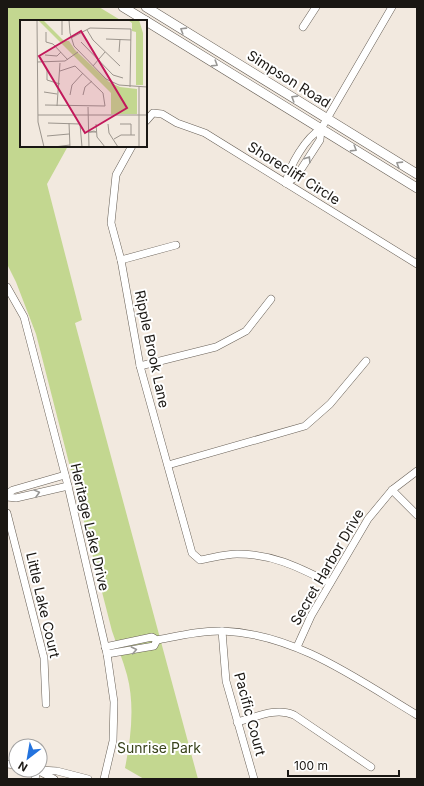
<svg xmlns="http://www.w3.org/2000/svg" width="424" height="786" font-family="Inter,sans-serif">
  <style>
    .green { fill: #c3d790 }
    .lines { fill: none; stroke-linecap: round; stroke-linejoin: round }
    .minor-casing { stroke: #686057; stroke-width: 8 }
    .major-casing { stroke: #686057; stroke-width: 10 }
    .minor { stroke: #fff; stroke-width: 7 }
    .major { stroke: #fff; stroke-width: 9 }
    .oneway { stroke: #989795 }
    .labels { text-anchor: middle; stroke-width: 4; stroke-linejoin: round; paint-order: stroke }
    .street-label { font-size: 14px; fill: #1a1713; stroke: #fff }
    .park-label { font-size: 14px; fill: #38421b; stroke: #fff }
    .inset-road { fill: none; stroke: #9c958d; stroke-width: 1 }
    .view { fill: #c2185b; fill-opacity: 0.15; stroke: #c2185b; stroke-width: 2 }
    .inset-edge { fill: none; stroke: #1a1713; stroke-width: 2 }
  </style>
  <rect width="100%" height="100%" fill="#f2e9df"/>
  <!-- green -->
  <path class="green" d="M7,7H99L122,21H21V146H68L47,184L82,320L75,323L198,779H144L125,768C131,738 135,705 127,675C123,660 117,646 112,631L36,334L16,282L7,264Z"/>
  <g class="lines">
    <defs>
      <g id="minor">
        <path d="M303,27L316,7"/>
        <path d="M146,121L153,113L162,114L177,123L205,133L417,264"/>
        <path d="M132,146L116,175L111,223L121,260L140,366L192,553L200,560C212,558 225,554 237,554C273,554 298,567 330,583"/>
        <path d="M286,183L296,177L320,140L321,129L392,7"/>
        <path d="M286,183C289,166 306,137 321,129"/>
        <path d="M121,260L176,245"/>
        <path d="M7,287L24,317L68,486L107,654L114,702L113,741L104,779"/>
        <path d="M140,366L216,347L246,331L271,299"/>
        <path d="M168,465L305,426L330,404L366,361"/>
        <path d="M392,490L417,515"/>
        <path d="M7,494L13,490L65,475"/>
        <path d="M7,497L16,498L68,486"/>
        <path d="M7,513L44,658L46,704"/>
        <path d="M222,631L226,681L254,779"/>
        <path d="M105,647L152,637L157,640C178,636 202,630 223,631C296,634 357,679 417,715"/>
        <path d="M297,647L311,616L368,519L392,490L417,471"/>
        <path d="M107,654L154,646L157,640"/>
        <path d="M237,722C256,717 276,707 294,715L371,767"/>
        <path d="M7,764L16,765"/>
        <path d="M40,770L57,771L88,779"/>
        <path d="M39,771L54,779"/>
        <path d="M35,779L37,770"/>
      </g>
      <g id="major">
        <path d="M123,7L146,21"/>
        <path d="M146,7L417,174"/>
        <path d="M146,21L417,188"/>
      </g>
    </defs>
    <!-- minor casing -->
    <use href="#minor" class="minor-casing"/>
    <!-- major casing -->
    <use href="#major" class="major-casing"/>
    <!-- minor -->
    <use href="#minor" class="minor"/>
    <!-- major -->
    <use href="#major" class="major"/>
  </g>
  <!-- one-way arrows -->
  <defs><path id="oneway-chevron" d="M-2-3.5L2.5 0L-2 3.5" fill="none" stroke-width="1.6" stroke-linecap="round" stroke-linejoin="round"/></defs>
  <g class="oneway">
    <use href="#oneway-chevron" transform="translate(183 30) rotate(-148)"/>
    <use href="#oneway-chevron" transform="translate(215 64) rotate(32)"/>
    <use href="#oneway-chevron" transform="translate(294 98) rotate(-148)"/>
    <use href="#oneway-chevron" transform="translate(354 149) rotate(32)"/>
    <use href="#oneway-chevron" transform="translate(308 159) rotate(-58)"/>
    <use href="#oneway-chevron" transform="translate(399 164) rotate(-148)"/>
    <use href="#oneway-chevron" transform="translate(37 493) rotate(-15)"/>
    <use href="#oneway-chevron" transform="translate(134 650) rotate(-11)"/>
  </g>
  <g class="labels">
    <!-- street labels -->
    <g class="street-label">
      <text transform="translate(289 79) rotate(32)" y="5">Simpson Road</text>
      <text transform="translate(294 173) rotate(32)" y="5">Shorecliff Circle</text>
      <text transform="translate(152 349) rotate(78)" y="5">Ripple Brook Lane</text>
      <text transform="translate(90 527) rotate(77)" y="5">Heritage Lake Drive</text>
      <text transform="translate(327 567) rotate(-60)" y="5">Secret Harbor Drive</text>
      <text transform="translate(43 605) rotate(77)" y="5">Little Lake Court</text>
      <text transform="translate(250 714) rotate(75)" y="5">Pacific Court</text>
    </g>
    <!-- park labels -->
    <g class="park-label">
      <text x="159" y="753">Sunrise Park</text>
    </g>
  </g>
  <!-- overview -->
  <g transform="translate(20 20)">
    <rect width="127" height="127" fill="#f2e9df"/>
    <path d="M18,0H23L44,21H49L55,30L89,62L100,67L117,69V94H91V73ZM108,0H119L123,13V65H116V12L112,11V3Z" fill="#c3d790"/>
    <path class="inset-road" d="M17,0L18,102L24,127M42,0V15M49,0L50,13L54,26L86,59L99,65L127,67M67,10L73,20L100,46M26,12V22L33,24L48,40M51,18L70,8L111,9L110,67M86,19L111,20M61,22L93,55L103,58M99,32L100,19M25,35L37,36L41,32M17,42L45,41L58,32M73,46L85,32M27,49V60L40,64M24,72L37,74M50,75L52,65L63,53M63,75L65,67L72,61M25,85L85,86L83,73L55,46L40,51M37,86L40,43M68,87L69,127M18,95H127M28,103L60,104L62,127M49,103L50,127M76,104L77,117L85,127M88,104L89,113L98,127M100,104H111V115M74,111L76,112H68H70ZM27,116L49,114M94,119L101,115H115M34,127L50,125M119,127V67"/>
    <path class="view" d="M61,11L107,88L65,113L19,36Z"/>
    <rect width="127" height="127" class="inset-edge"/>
  </g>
  <!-- border -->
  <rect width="424" height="786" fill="none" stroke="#1a1713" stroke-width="16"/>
  <!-- north arrow -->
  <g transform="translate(28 758) rotate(211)"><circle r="19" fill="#ffffff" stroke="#a3a2a1"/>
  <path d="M0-3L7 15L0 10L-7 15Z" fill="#2373de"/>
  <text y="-6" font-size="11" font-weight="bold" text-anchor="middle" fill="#1a1713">N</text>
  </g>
  <!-- scale -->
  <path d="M288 770v6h111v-6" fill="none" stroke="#1a1713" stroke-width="2"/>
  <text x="294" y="770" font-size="12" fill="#1a1713" stroke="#ffffff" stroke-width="3" paint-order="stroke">100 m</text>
</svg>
